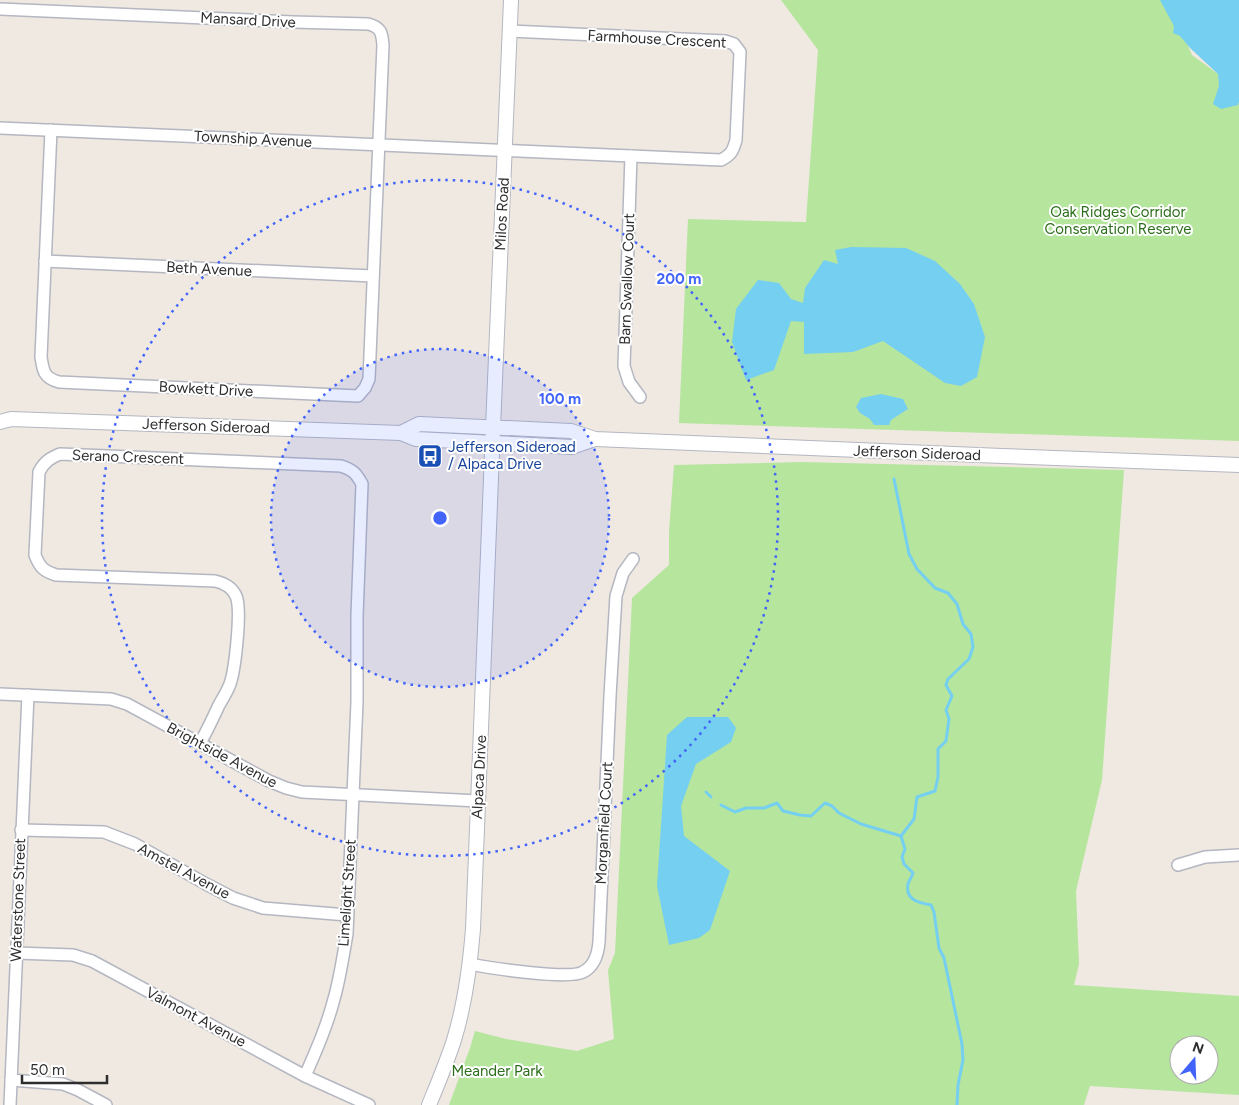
<svg xmlns="http://www.w3.org/2000/svg" width="1239" height="1105" font-family="Figtree,sans-serif">
  <style>
    .green { fill: #b6e59e; fill-rule: evenodd }
    .water { fill: #75cff0 }
    .lines { fill: none; stroke-linecap: round; stroke-linejoin: round }
    .stream { stroke: #75cff0; stroke-width: 3 }
    .minor-casing { stroke: #b4b7c1; stroke-width: 14 }
    .tertiary-casing { stroke: #b4b7c1; stroke-width: 16 }
    .minor { stroke: #fff; stroke-width: 11 }
    .tertiary { stroke: #fff; stroke-width: 14 }
    .ring { fill: none; stroke: #4264fb; stroke-width: 2.5; stroke-dasharray: 2.5 5 }
    .labels { text-anchor: middle; stroke-width: 4; stroke-linejoin: round; paint-order: stroke }
    .street-label { font-size: 15px; fill: #2e2e2e; stroke: #fff }
    .park-label { font-size: 15px; fill: #2c6e1b; stroke: #fff }
    .transit-label { font-size: 15px; fill: #164399; stroke: #fff; text-anchor: start }
    .centre { fill: #4264fb; stroke: #fff; stroke-width: 2.5 }
    .ring-label { font-size: 15px; text-anchor: middle; font-weight: bold; fill: #4264fb; stroke: #fff; stroke-width: 4; stroke-linejoin: round; paint-order: stroke }
  </style>
  <rect width="100%" height="100%" fill="#efe9e1"/>
  <!-- green -->
  <g class="green">
    <path d="M781,0H1168L1192,55L1218,74L1239,81V441L679,423L688,219L806,222L818,50Z"/>
    <path d="M802,462L1124,470L1102,780L1076,891L1079,964L1074,985L1239,996V1095L1090,1086L1084,1105H449L470,1048L475,1031L506,1039L577,1051L614,1039L608,970L615,953L632,598L669,565V532L674,465ZM1179,1045H1209V1075H1179Z"/>
  </g>
  <!-- water -->
  <g class="water">
    <path d="M1160,0H1239V102L1238,105L1221,109L1213,104L1219,86L1218,74L1190,48L1180,36L1173,33L1174,26Z"/>
    <path d="M851,247L906,248L935,261L960,284L974,304L985,337L977,377L961,386L945,383L883,341L853,352L804,354V322L791,321L774,370L746,380L732,342L736,309L758,280L779,283L791,299L803,303L805,288L824,260L838,264L835,250Z"/>
    <path d="M881,394L903,399L908,409L891,420L889,425H874L870,419L860,413L856,407L861,398Z"/>
    <path d="M687,717H728L736,728L731,742L696,764L681,806L684,836L730,871L710,930L699,938L669,945L657,886L667,735Z"/>
  </g>
  <g class="lines">
    <!-- stream -->
    <g class="stream">
      <path d="M894,479L909,554L917,569L935,588L948,593L957,604L963,624L971,634L973,647L969,659L948,679L946,685L952,696L946,710L949,719L946,741L938,749V777L935,791L917,797L914,819L901,836"/>
      <path d="M706,792L711,797"/>
      <path d="M721,805L735,812L746,808H764L777,803L783,811L800,815L811,816L825,803L832,806L839,813L861,824L901,836"/>
      <path d="M901,836L905,849L902,857L904,864L913,873C912,877 909,880 908,884C905,900 919,903 931,905L934,912L939,948L944,958L962,1044L963,1060L958,1085L957,1105"/>
    </g>
    <defs>
      <g id="minor">
        <path d="M0,9L293,22L368,24C381,27 382,33 383,45L369,379L365,388L358,396L59,382C44,378 43,371 41,357L51,130"/>
        <path d="M0,128L721,160C731,155 733,151 736,140L740,52L734,44L725,41L510,31"/>
        <path d="M631,156L624,366L629,382L640,397"/>
        <path d="M45,261L373,276"/>
        <path d="M0,694L111,699L127,704L269,781L286,788L302,792L478,801"/>
        <path d="M200,743C207,731 213,718 219,705C223,698 227,692 230,684C235,670 242,609 236,596C232,587 224,583 215,581L56,575C44,571 40,568 35,555L39,472C44,462 50,458 60,454L341,466C353,470 356,473 362,484L357,616V702L347,934C343,956 340,978 334,999C327,1026 316,1051 305,1076"/>
        <path d="M21,830L104,832L135,844L206,884L233,898L263,908L347,915"/>
        <path d="M1178,865L1205,857L1239,855"/>
        <path d="M16,953L73,955L92,961L305,1076L369,1105"/>
        <path d="M470,964C490,968 569,980 583,972C595,966 598,954 599,942L610,696L616,596L623,573L633,559"/>
        <path d="M11,1080L63,1084L78,1090L106,1105"/>
        <path d="M10,1105L28,695"/>
      </g>
      <g id="tertiary">
        <path d="M0,422L11,419L401,433L416,439L572,447L595,439"/>
        <path d="M401,433L419,424L571,431L595,439L1002,456L1239,465"/>
        <path d="M429,1105C438,1083 447,1062 454,1040C465,1004 470,966 473,929L493,428L511,0"/>
      </g>
    </defs>
    <!-- minor casing -->
    <use href="#minor" class="minor-casing"/>
    <!-- tertiary casing -->
    <use href="#tertiary" class="tertiary-casing"/>
    <!-- minor -->
    <use href="#minor" class="minor"/>
    <!-- tertiary -->
    <use href="#tertiary" class="tertiary"/>
  </g>
  <!-- distance rings -->
  <circle cx="440" cy="518" r="169" fill="#4264fb" fill-opacity=".12"/>
  <g class="ring">
    <circle cx="440" cy="518" r="169"/>
    <circle cx="440" cy="518" r="338"/>
  </g>
  <!-- icons -->
  <defs>
    <symbol id="bus-square" viewBox="-11 -11 22 22"><rect x="-9" y="-9" width="18" height="18" rx="4" fill="#1a4fb4" stroke="#fff"/><path d="M-5-6H5V4H4V6H2V4H-2V6H-4V4H-5ZM-3.5-4V0h7V-4ZM-3.5 1.2v1.5H-2V1.2ZM2 1.2v1.5H3.5V1.2Z" fill="#fff"/></symbol>
  </defs>
  <g fill-rule="evenodd">
    <use href="#bus-square" x="416" y="442" width="28" height="28"/>
  </g>
  <g class="labels">
    <!-- street labels -->
    <g class="street-label">
      <text transform="translate(248 20) rotate(3)" y="5">Mansard Drive</text>
      <text transform="translate(657 39) rotate(3)" y="5">Farmhouse Crescent</text>
      <text transform="translate(253 139) rotate(3)" y="5">Township Avenue</text>
      <text transform="translate(502 214) rotate(-87)" y="5">Milos Road</text>
      <text transform="translate(209 269) rotate(3)" y="5">Beth Avenue</text>
      <text transform="translate(627 279) rotate(-88)" y="5">Barn Swallow Court</text>
      <text transform="translate(206 389) rotate(3)" y="5">Bowkett Drive</text>
      <text transform="translate(206 426) rotate(2)" y="5">Jefferson Sideroad</text>
      <text transform="translate(917 453) rotate(2)" y="5">Jefferson Sideroad</text>
      <text transform="translate(128 457) rotate(2)" y="5">Serano Crescent</text>
      <text transform="translate(222 755) rotate(28)" y="5">Brightside Avenue</text>
      <text transform="translate(479 777) rotate(-87)" y="5">Alpaca Drive</text>
      <text transform="translate(604 823) rotate(-87)" y="5">Morganfield Court</text>
      <text transform="translate(184 871) rotate(28)" y="5">Amstel Avenue</text>
      <text transform="translate(347 893) rotate(-86)" y="5">Limelight Street</text>
      <text transform="translate(18 900) rotate(-88)" y="5">Waterstone Street</text>
      <text transform="translate(196 1017) rotate(28)" y="5">Valmont Avenue</text>
    </g>
    <!-- park labels -->
    <g class="park-label">
      <text x="1118" y="217">Oak Ridges Corridor<tspan x="1118" dy="17">Conservation Reserve</tspan></text>
      <text x="497" y="1076">Meander Park</text>
    </g>
    <!-- transit labels -->
    <g class="transit-label">
      <text x="448" y="452">Jefferson Sideroad<tspan x="448" dy="17">/ Alpaca Drive</tspan></text>
    </g>
  </g>
  <circle cx="440" cy="518" r="8" class="centre"/>
  <g class="ring-label">
    <text x="679" y="284">200 m</text>
    <text x="560" y="404">100 m</text>
  </g>
  <!-- north arrow -->
  <g transform="translate(1194 1060) rotate(19)"><circle r="24" fill="#ffffff" stroke="#ababab"/>
  <path d="M0-4L9 19L0 12L-9 19Z" fill="#4264fb"/>
  <text y="-8" font-size="14" font-weight="bold" text-anchor="middle" fill="#2e2e2e">N</text>
  </g>
  <!-- scale -->
  <path d="M22 1075v8h85v-8" fill="none" stroke="#2e2e2e" stroke-width="2.5"/>
  <text x="30" y="1075" font-size="15" fill="#2e2e2e" stroke="#ffffff" stroke-width="4" paint-order="stroke">50 m</text>
</svg>
